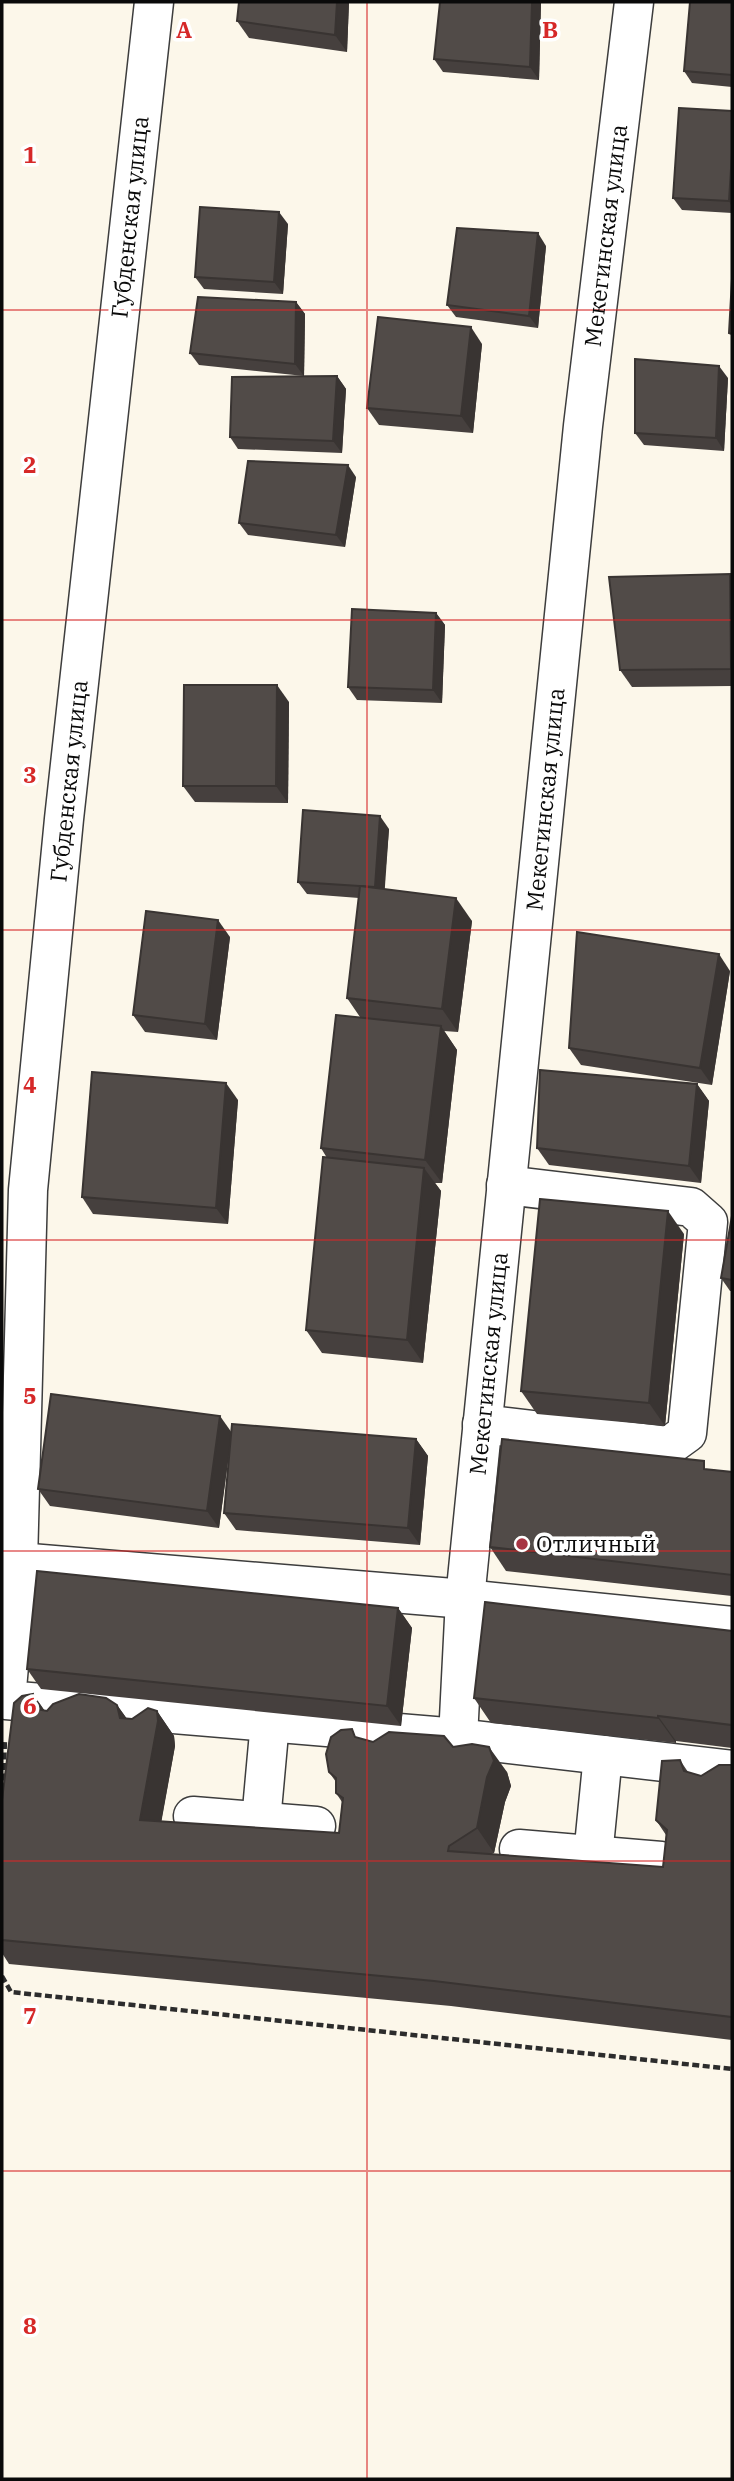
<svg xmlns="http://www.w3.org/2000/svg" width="734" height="2481" font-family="'IBM Plex Serif',serif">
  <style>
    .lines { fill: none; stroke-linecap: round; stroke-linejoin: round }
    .minor-casing { stroke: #3d3d3d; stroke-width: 41 }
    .path { stroke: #2c2c2c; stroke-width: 4.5; stroke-dasharray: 7 3.5; stroke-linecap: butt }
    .minor { stroke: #fff; stroke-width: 38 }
    .wall { fill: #46403e }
    .shaded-wall { fill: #393432 }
    .building { fill: #514b48; stroke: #393432; stroke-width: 2 }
    .grid { fill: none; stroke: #d62828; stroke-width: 2; stroke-opacity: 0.55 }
    .poi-dot { fill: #a73543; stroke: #fff; stroke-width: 2.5 }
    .labels { text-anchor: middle; stroke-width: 7; stroke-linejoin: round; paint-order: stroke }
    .street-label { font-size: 23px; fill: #0a0a0a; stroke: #fff }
    .poi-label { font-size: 23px; fill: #0a0a0a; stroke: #fff; text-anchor: start }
    .grid-label { font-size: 23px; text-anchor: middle; font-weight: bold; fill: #d62828; stroke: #fff; stroke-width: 7; stroke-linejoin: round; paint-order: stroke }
  </style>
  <rect width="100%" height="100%" fill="#fcf7ea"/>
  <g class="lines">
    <defs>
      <g id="minor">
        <path d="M154,2L64,819L28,1190L18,1562L6,1700L458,1738L732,1770"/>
        <path d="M482,1424L669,1446L687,1433L708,1222L691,1207L506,1185"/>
        <path d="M18,1562L465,1599L732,1626"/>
        <path id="s1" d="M458,1738L465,1599L583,426L634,2"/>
        <path d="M193,1816L316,1826"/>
        <path d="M261,1821L270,1722"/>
        <path d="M519,1849L661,1861"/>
        <path d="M593,1856L603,1755"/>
      </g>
    </defs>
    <!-- minor casing -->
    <use href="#minor" class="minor-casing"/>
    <!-- path -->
    <g class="path">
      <path d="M3,1791L5,1740"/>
      <path d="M2,1976L11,1992L732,2069"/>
    </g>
    <!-- minor -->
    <use href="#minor" class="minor"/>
  </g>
  <!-- wall -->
  <g class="wall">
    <path d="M349,2L347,52L249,38L237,21Z"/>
    <path d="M440,2H541L539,80L443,72L434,59Z"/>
    <path d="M732,2V87L692,83L684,71Z"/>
    <path d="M732,111V213L682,210L673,198Z"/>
    <path d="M288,224L283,294L204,289L195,277Z"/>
    <path d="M546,246L538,328L456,317L447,305Z"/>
    <path d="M296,302L305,314L304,376L199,365L190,353Z"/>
    <path d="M482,344L473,433L379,425L367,408Z"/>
    <path d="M337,376L346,389L342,453L238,449L230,437Z"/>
    <path d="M728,378L724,451L644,445L635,433Z"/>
    <path d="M356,477L345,547L248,535L239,523Z"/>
    <path d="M730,574L732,577V686L632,687L620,670Z"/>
    <path d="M436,613L445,625L442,703L357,700L348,687Z"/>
    <path d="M289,702L288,803L195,802L183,786Z"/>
    <path d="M389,829L384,889L472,921L458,1032L444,1031L457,1050L442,1183H435L441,1191L423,1363L322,1353L306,1330L327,1158L321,1148L360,1017L347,998L359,898L307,894L298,882Z"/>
    <path d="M230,937L217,1040L145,1032L133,1015Z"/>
    <path d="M730,971L712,1085L581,1065L569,1048Z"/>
    <path d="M697,1084L709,1101L701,1183L549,1165L537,1148Z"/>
    <path d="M238,1100L228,1224L93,1214L82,1197Z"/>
    <path d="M732,1216V1291H730L721,1278Z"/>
    <path d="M684,1234L665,1426L537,1414L521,1391Z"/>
    <path d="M232,1432L416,1439L428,1456L420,1545L236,1530L224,1513L230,1445L219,1528L50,1506L38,1489Z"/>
    <path d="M709,1469L732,1472V1596L506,1571L490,1547Z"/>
    <path d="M398,1608L412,1628L401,1726L41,1689L27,1669Z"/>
    <path d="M732,1631V1748L676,1741V1743L491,1723L474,1698Z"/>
    <path d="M33,1694L45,1711L117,1705L127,1719H132L157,1711L174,1736L175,1746L161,1822L339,1833L342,1802L336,1793V1782L329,1772L358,1738L373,1742L453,1747L507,1772L511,1786L505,1802L494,1853L492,1854L663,1867L666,1835L656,1820L680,1760L688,1772L701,1776L732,1765V2040L451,2006L9,1964L2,1953V1800Z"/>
  </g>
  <!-- shaded-wall -->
  <g class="shaded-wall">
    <path d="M337,2H349L347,52L335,35Z"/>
    <path d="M532,2H541L539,80L530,67Z"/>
    <path d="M732,153V207L729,201Z"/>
    <path d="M279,212L288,224L283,294L274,282Z"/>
    <path d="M538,233L546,246L538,328L529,316Z"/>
    <path d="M296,302L305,314L304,376L295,364Z"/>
    <path d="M471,327L482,344L473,433L461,416Z"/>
    <path d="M719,366L728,378L724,451L716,438Z"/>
    <path d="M337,376L346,389L342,453L333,441Z"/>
    <path d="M348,465L356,477L345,547L336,535Z"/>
    <path d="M730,574L732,577V671L731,669Z"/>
    <path d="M436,613L445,625L442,703L433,690Z"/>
    <path d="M277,685L289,702L288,803L276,786Z"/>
    <path d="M380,816L389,829L384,900L375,887Z"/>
    <path d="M456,898L472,921L458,1032L442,1009Z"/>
    <path d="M218,920L230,937L217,1040L205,1024Z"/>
    <path d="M719,954L730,971L712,1085L700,1068Z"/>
    <path d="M441,1026L457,1050L442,1183L425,1160Z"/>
    <path d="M226,1083L238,1100L228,1224L216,1208Z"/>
    <path d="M697,1084L709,1101L701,1183L689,1166Z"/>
    <path d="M424,1168L441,1191L423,1363L407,1340Z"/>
    <path d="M668,1211L684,1234L665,1426L649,1403Z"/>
    <path d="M220,1416L232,1433L219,1528L207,1511Z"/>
    <path d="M416,1439L428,1456L420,1545L408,1528Z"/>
    <path d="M398,1608L412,1628L401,1726L387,1706Z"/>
    <path d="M33,1694L50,1719L35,1709Z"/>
    <path d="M117,1705L135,1730L120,1718Z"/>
    <path d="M157,1711L174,1736L175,1746L157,1846L140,1820Z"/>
    <path d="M658,1716L676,1741V1743L658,1718Z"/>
    <path d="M489,1747L507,1772L511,1786L505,1802L494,1853L477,1828Z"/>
  </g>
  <!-- building -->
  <g class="building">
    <path d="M239,2H337L335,35L237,21Z"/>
    <path d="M440,2H532L530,67L434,59Z"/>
    <path d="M690,2H732V75L684,71Z"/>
    <path d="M679,108L732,111V153L729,201L673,198Z"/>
    <path d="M200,207L279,212L274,282L195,277Z"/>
    <path d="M457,228L538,233L529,316L447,305Z"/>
    <path d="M732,279V334L729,333Z"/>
    <path d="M198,297L296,302L295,364L190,353Z"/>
    <path d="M378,317L471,327L461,416L367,408Z"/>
    <path d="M635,359L719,366L716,438L635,433Z"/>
    <path d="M337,376L333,441L230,437L232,377Z"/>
    <path d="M248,461L348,465L336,535L239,523Z"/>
    <path d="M730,574L731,669L620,670L609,577Z"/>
    <path d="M352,609L436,613L433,690L348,687Z"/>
    <path d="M184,685H277L276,786H183Z"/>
    <path d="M303,810L380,816L375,887L298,882Z"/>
    <path d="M360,886L456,898L442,1009L347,998Z"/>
    <path d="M146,911L218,920L205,1024L133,1015Z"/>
    <path d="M577,932L719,954L700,1068L569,1048Z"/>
    <path d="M336,1015L441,1026L425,1160L321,1148Z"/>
    <path d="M540,1070L697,1084L689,1166L537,1148Z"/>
    <path d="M92,1072L226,1083L216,1208L82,1197Z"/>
    <path d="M323,1157L424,1168L407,1340L306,1330Z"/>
    <path d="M540,1199L668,1211L649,1403L521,1391Z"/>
    <path d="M732,1216V1280L721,1278Z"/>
    <path d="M51,1394L220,1416L207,1511L38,1489Z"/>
    <path d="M232,1424L416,1439L408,1528L224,1513Z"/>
    <path d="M502,1439L704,1461V1469L732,1472V1575L490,1547Z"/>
    <path d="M37,1571L398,1608L387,1706L27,1669Z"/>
    <path d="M485,1602L732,1631V1725L658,1716V1718L474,1698Z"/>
    <path d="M33,1694L35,1709L47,1711L53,1704L79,1694L106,1698L117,1705L120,1718L132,1719L148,1708L157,1711L158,1721L140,1820L339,1833L343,1798L336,1793V1778L329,1772L326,1754L331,1737L341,1730L352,1729L355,1737L373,1742L389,1732L444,1736L453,1747L472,1744L489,1747L494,1761L487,1777L477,1828L449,1846L448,1851L663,1867L667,1830L656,1820L662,1761L680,1760L684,1771L701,1776L719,1765H732V2017L434,1981L2,1940V1800L14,1703L22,1696Z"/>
  </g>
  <!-- grid -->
  <path class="grid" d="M367,2V2479M2,310H732M2,620H732M2,930H732M2,1240H732M2,1551H732M2,1861H732M2,2171H732"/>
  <!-- markers -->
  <circle class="poi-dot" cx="522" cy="1544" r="7"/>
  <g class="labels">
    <!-- street labels -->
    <g class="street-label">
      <text transform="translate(130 217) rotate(-84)" y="8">Губденская улица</text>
      <text dy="8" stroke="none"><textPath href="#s1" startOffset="1510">Мекегинская улица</textPath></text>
      <text transform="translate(69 781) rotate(-84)" y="8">Губденская улица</text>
      <text dy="8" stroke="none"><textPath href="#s1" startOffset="943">Мекегинская улица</textPath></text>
      <text dy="8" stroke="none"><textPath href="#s1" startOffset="376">Мекегинская улица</textPath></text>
    </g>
    <!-- poi labels -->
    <g class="poi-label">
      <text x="536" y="1552">Отличный</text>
    </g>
  </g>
  <g class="grid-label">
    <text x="184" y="38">A</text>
    <text x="550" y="38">B</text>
    <text x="30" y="163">1</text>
    <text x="30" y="473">2</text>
    <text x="30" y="783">3</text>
    <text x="30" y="1093">4</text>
    <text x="30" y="1404">5</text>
    <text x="30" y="1714">6</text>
    <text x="30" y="2024">7</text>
    <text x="30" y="2334">8</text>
  </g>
  <!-- border -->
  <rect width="734" height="2481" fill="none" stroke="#0a0a0a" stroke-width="7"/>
</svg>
